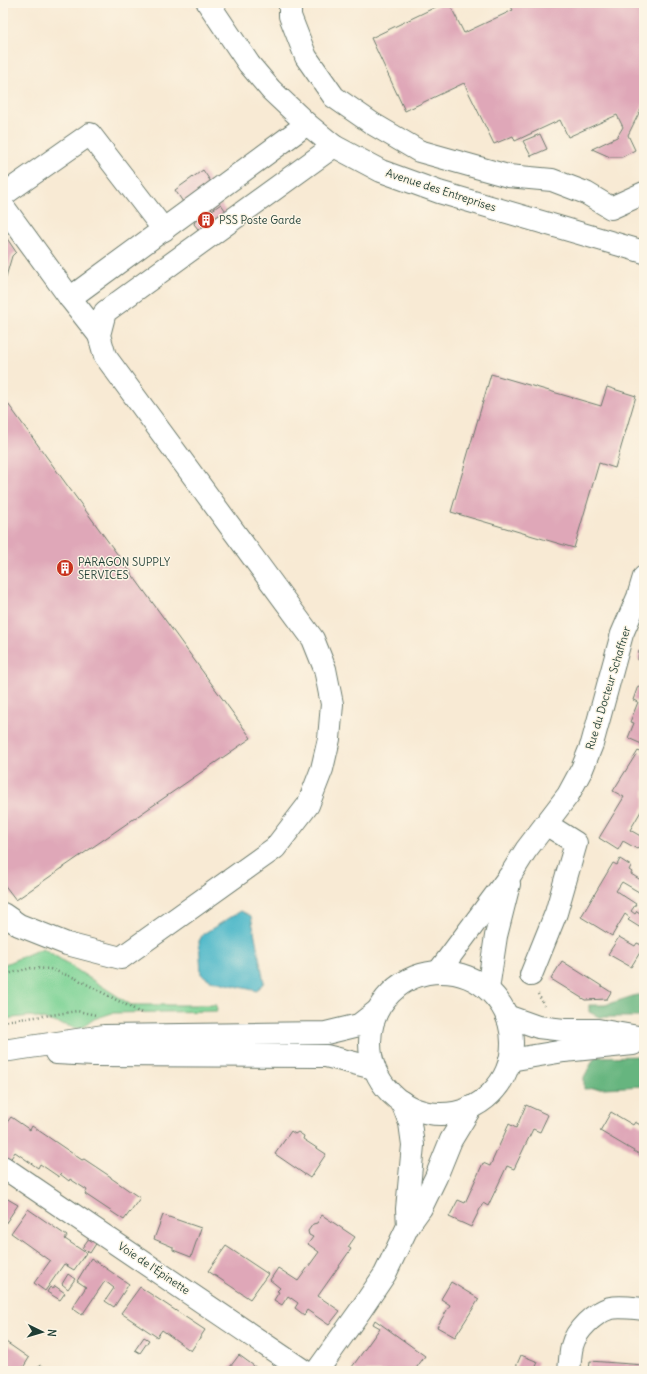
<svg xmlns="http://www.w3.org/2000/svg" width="647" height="1374" font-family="Delius,sans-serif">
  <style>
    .green { fill: #7ed396; stroke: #4e8865 }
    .forest { fill: #66b57f; stroke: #42795a }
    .water { fill: #4db8c9; stroke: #367a7e }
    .building { fill: #dfa7b8 }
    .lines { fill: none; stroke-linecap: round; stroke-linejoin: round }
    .minor-casing { stroke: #6b7a6c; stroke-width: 24 }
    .major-casing { stroke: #6b7a6c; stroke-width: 24 }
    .path { stroke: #6b7a6c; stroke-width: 2.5; stroke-dasharray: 1 3; stroke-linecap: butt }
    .minor { stroke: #fff; stroke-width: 22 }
    .major { stroke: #fff; stroke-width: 22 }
    .labels { text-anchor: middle; stroke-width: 3; stroke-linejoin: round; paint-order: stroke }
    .street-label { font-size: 11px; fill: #1f3d34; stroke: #fcf5e5 }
    .poi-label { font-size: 11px; fill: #1f3d34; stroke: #fcf5e5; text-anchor: start }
  </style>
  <rect width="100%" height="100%" fill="#fcf5e5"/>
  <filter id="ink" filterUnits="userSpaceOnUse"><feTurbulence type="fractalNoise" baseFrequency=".025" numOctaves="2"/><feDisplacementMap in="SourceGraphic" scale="8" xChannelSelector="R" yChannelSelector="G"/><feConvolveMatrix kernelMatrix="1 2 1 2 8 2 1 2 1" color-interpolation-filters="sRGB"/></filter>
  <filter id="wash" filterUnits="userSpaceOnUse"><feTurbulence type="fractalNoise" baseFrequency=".012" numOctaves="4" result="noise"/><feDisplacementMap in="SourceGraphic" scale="16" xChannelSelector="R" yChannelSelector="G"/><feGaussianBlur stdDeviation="0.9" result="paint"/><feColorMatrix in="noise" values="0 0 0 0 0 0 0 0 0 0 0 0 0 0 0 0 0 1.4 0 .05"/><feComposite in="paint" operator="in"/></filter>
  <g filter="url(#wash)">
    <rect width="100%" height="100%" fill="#f8ead4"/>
    <!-- green -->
    <path class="green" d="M43,948L131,1005H216L217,1011L112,1013L94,1019L80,1029L31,1016L3,1019V965Z"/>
    <!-- forest -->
    <g class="forest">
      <path d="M636,995H644V1017H599L589,1012V1005H605Z"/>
      <path d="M644,1056V1086L584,1089V1077L595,1057Z"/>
    </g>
    <!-- water -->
    <path class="water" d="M241,911L251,916L264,982L257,991L210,980L201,974L199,941L203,934Z"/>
    <g id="blocks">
      <!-- building -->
      <g class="building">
        <path d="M444,3H449L464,33L513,10L509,3H644V103L628,135L635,150L622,157H610L592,149L617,137L623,127L617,115L568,137L560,120L515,141L513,136L494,144L464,83L405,111L371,38Z"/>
        <path d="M540,134L547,149L531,156L523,141Z"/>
        <path d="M203,170L213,185L185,205L175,190Z"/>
        <path d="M221,204L227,213L208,232L198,229L194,224L197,216L203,213L205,215Z"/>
        <path d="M6,237L16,252L12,256L3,287V240Z"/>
        <path d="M491,374L601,406L607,387L636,396L615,468L599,463L574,548L451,512Z"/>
        <path d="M3,397L251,738L16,900L3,883Z"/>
        <path d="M639,651H644V661L638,660Z"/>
        <path d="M638,686L644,688V745L628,738L634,723L630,722L638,702L633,700Z"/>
        <path d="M638,751L644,755V806L630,830L644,838V851L638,847L637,849L623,841L618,850L599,838L624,797L613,791Z"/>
        <path d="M620,859L631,866L629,870L632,872L631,874L644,882V895L622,882L616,891L636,904L631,911L635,914L637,911L644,916V930L628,920L630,918L625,914L612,936L581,917L613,863L617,865Z"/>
        <path d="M619,937L635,946L637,943L644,946L631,967L608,954Z"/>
        <path d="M562,961L611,992L608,997L607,999L585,1000L551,979Z"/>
        <path d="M526,1105L548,1115L540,1132L533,1129L514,1169L507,1166L488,1206L483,1203L471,1227L449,1217L458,1200L465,1203L483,1163L490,1166L509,1124L516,1128Z"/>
        <path d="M611,1112L633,1125L635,1122L644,1127V1157L600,1131Z"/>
        <path d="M11,1117L30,1130L32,1126L82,1160L84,1159L111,1177V1178L140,1198L124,1220L85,1194L87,1190L70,1179L69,1181L60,1174L59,1177L40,1164L38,1168L15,1152L8,1163L3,1160V1124L5,1125Z"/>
        <path d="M291,1131L295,1134L298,1132L304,1136L303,1139L326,1154L310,1178L275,1154Z"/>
        <path d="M6,1198L18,1205L3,1227V1200Z"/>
        <path d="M28,1209L67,1236L65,1239L86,1253L74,1270L64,1264L45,1291L34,1283L50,1261L11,1233Z"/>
        <path d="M163,1215L201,1228L191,1257L173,1250V1247L154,1239Z"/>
        <path d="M322,1215L355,1237L348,1247L351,1249L318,1296L340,1311L329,1325L307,1310L304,1315L295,1308L298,1303L288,1296L282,1305L274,1300L279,1292L277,1291L280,1288L270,1280L278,1268L298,1281L319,1252L308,1244L313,1237L309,1235L308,1231L313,1224L317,1223Z"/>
        <path d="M92,1234L99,1239L90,1253L82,1248Z"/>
        <path d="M226,1246L268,1274L250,1299L208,1271Z"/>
        <path d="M91,1258L129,1284L114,1307L105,1301L114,1288L105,1281L82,1315L72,1308L86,1287L77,1281Z"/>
        <path d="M68,1274L75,1279L68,1289L62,1284Z"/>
        <path d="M451,1282L479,1299L455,1337L437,1327L450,1305L441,1299Z"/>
        <path d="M55,1286L65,1293L60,1300L47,1292L50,1287L53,1289Z"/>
        <path d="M140,1287L205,1330L191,1351L162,1330L157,1337L121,1313Z"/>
        <path d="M375,1320L425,1356L414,1371H357L352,1367L380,1328L373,1324Z"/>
        <path d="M144,1337L149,1340L140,1353L135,1350Z"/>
        <path d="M3,1340L29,1358L21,1371H3Z"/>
        <path d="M239,1355L261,1371H227Z"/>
        <path d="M521,1355L538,1362L534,1371H518L515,1369Z"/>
        <path d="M590,1361L644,1365V1371H589Z"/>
        <path d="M40,1365L50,1371H36Z"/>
      </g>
    </g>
  </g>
  <g filter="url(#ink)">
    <use href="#blocks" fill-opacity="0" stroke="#6b7a6c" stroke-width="1"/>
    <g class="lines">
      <defs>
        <g id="minor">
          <path d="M208,3L249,64L271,90L307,124L334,146L381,171L439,192L644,252"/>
          <path d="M290,3V16L306,57L334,97L373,124L419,151L508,176L552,180L586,193L611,208L644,193"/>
          <path d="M3,195L90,134L164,230"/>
          <path d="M3,206L70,298L307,124"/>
          <path d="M70,298L99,335"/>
          <path d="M3,914L19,925L67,944L121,958L275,848L308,805L322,769L329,739L332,704L325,669L313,639L105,356L99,335L105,312L334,146"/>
          <path d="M439,971L511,874L526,850L568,795L582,769L592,744L622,634L638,597L644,577"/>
          <path d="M531,975L556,913L576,843L546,824"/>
          <path d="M488,989L496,936L509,884"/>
          <path d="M402,1102L410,1123L413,1145L407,1209L408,1226"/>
          <path d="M3,1167L304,1371"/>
          <path d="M317,1371L360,1311L385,1274L408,1226L421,1208L436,1177L451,1140L471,1107"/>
          <path d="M569,1371C570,1363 570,1354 572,1346C576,1330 594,1313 610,1308C621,1306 633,1308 644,1309"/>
        </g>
        <g id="major">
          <circle cx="441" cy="1043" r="71"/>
          <path d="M507,1016L538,1027L564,1030H598L644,1038"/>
          <path d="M3,1051L104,1036L326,1033L359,1025L377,1011"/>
          <path d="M56,1053L94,1055L326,1056L374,1068"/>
          <path d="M510,1060L564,1051L633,1044"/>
        </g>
      </defs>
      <!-- minor casing -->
      <use href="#minor" class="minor-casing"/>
      <!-- major casing -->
      <use href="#major" class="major-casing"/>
      <!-- path -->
      <g class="path">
        <path d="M3,975L31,968L50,969L75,978L141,1013"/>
        <path d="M538,994L544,1005"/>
        <path d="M3,1021L51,1015L77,1011L96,1015"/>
      </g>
      <!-- minor -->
      <use href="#minor" class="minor"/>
      <!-- major -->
      <use href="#major" class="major"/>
    </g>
  </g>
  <!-- icons -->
  <defs>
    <symbol id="building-disc" viewBox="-11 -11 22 22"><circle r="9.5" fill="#c8321e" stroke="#fcf5e5"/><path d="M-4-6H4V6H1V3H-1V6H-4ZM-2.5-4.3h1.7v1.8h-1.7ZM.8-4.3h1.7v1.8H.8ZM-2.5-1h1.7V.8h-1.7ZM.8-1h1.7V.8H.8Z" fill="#fff"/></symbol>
  </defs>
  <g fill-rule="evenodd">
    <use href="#building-disc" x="196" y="210" width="20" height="20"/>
    <use href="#building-disc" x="55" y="558" width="20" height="20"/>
  </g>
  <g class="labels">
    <!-- street labels -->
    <g class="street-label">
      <text transform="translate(441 190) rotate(18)" y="4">Avenue des Entreprises</text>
      <text transform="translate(608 688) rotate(-73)" y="4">Rue du Docteur Schaffner</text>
      <text transform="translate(154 1268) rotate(34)" y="4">Voie de l'Épinette</text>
    </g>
    <!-- poi labels -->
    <g class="poi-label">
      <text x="219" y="224">PSS Poste Garde</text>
      <text x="78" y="566">PARAGON SUPPLY<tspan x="78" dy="13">SERVICES</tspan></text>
    </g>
  </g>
  <!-- margin -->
  <rect width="647" height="1374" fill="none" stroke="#fcf5e5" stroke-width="16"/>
  <!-- north arrow -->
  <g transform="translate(42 1332) rotate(95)" stroke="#fcf5e5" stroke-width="3" paint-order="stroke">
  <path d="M0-3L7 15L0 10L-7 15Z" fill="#1f3d34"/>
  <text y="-6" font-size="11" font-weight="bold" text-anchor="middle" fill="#1f3d34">N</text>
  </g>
</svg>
